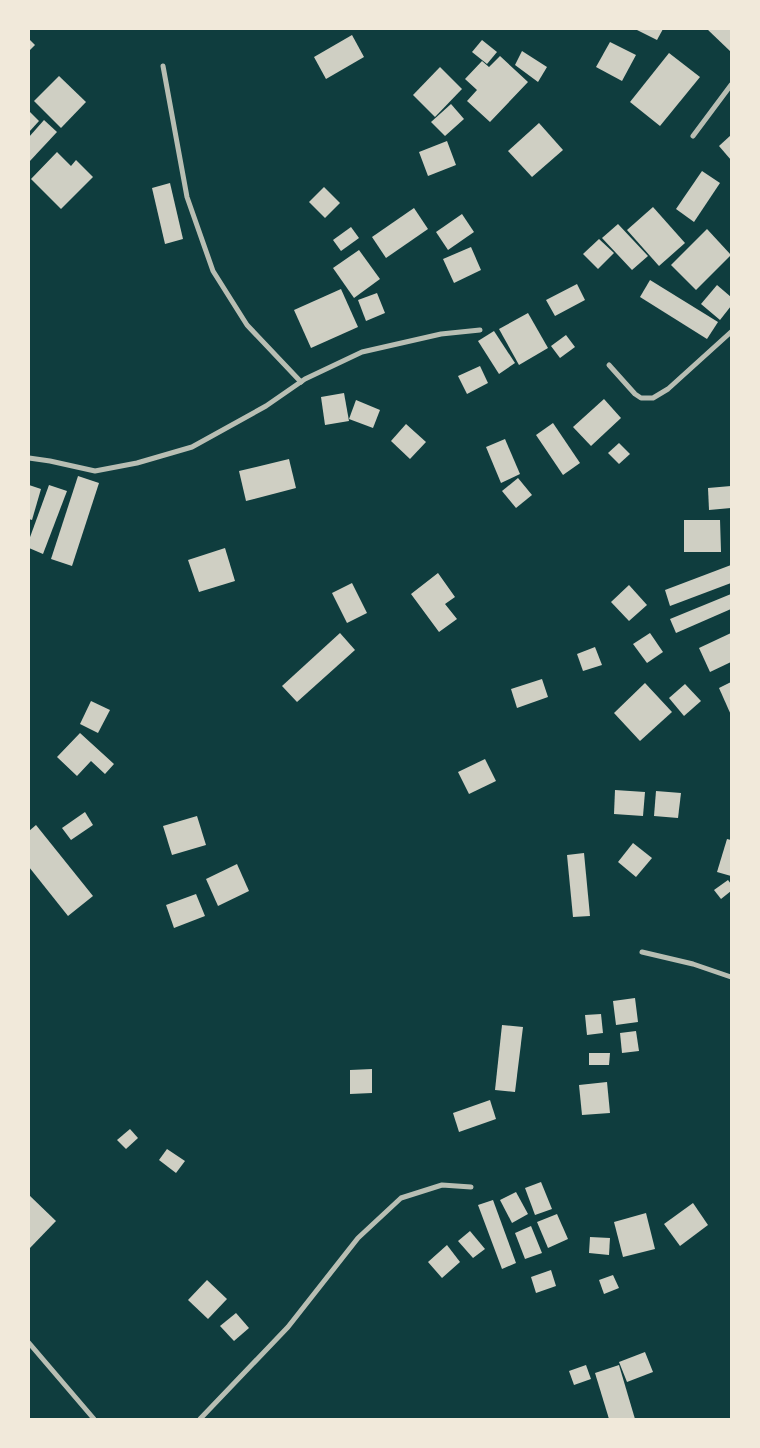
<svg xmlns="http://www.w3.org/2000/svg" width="760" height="1448" font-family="'Work Sans',sans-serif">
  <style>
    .building { fill: #cfcfc3 }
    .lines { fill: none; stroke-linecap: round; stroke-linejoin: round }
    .minor { stroke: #b8beb3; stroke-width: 5 }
  </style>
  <rect width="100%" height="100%" fill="#0f3d3e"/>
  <!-- building -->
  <g class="building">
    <path d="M635,29H663L657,40Z"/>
    <path d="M707,29H731V52Z"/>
    <path d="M352,35L364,57L326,79L314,57Z"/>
    <path d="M29,39L35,45L29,51Z"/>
    <path d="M482,40L497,52L487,64L472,52Z"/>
    <path d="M610,42L636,55L622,81L596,67Z"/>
    <path d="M522,51L547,67L538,82L515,65Z"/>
    <path d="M669,53L700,77L660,126L630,102Z"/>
    <path d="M500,56L528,82L490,122L467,101L477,90L465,79L482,61L489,67Z"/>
    <path d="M440,67L462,89L435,117L413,95Z"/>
    <path d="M59,76L86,102L61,128L34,101Z"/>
    <path d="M451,104L464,119L445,136L431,122Z"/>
    <path d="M29,111L39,121L29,132Z"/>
    <path d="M44,120L57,132L29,162V137Z"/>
    <path d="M539,123L563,150L532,177L508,151Z"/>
    <path d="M731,135V160L719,146Z"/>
    <path d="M447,141L456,165L428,176L419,152Z"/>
    <path d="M57,152L71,166L76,160L93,177L61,209L31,179Z"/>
    <path d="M702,171L720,183L694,222L676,209Z"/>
    <path d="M170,183L183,239L165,244L152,188Z"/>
    <path d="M324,187L340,203L325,218L309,202Z"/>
    <path d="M653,207L685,243L659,266L627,230Z"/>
    <path d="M414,208L428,229L386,258L372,237Z"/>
    <path d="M462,214L474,232L448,250L436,232Z"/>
    <path d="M618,224L648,256L632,270L602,238Z"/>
    <path d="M351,227L359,238L341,251L333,240Z"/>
    <path d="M707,229L731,255L696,290L671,265Z"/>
    <path d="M599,239L614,253L598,269L583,254Z"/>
    <path d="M471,247L481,270L454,283L443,259Z"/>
    <path d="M359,250L380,279L354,298L333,268Z"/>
    <path d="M650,280L718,322L707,339L640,297Z"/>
    <path d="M577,284L585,300L555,316L546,300Z"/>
    <path d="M717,285L731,297V306L720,320L701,304Z"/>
    <path d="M341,289L358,327L311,348L294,310Z"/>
    <path d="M377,293L385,313L366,321L358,300Z"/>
    <path d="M528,313L548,348L519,365L499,329Z"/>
    <path d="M494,331L515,363L499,374L478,341Z"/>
    <path d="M566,335L575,347L560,358L551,346Z"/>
    <path d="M480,366L488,383L467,394L458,376Z"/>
    <path d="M344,393L349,421L325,425L321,397Z"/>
    <path d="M604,399L621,418L591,446L573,427Z"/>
    <path d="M356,400L380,410L373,428L349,419Z"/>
    <path d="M553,423L580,463L563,475L536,435Z"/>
    <path d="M406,424L426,442L410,459L391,441Z"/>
    <path d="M505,439L520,474L501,483L486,447Z"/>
    <path d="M619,443L630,454L619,464L608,453Z"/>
    <path d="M289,459L296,488L246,501L239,471Z"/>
    <path d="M78,476L99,483L72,566L51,559Z"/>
    <path d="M518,478L532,495L516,508L502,491Z"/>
    <path d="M29,485L41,489L32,520L29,519Z"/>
    <path d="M49,485L67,491L43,554L29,548V540Z"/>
    <path d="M731,486V508L709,510L708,488Z"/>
    <path d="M684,520H720L721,552H684Z"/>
    <path d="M225,548L235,581L199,592L188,560Z"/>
    <path d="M731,565V583L670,606L665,590Z"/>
    <path d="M438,573L455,597L445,604L457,619L439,632L411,594Z"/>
    <path d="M352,583L367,613L347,623L332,593Z"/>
    <path d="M629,585L647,605L629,621L611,602Z"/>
    <path d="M731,594V609L676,633L670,619Z"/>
    <path d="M340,633L355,650L297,702L282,686Z"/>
    <path d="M650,633L663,652L647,663L633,644Z"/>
    <path d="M731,633V662L710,672L699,648Z"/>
    <path d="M595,647L602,665L583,671L577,654Z"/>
    <path d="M542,679L548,697L517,708L511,689Z"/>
    <path d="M731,682V715L719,688Z"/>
    <path d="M645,683L672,712L640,741L614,713Z"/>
    <path d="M685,684L701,701L684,716L669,698Z"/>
    <path d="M91,701L110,710L98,733L80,724Z"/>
    <path d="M80,733L114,764L105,774L91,761L77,776L57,757Z"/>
    <path d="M485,759L496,781L469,794L458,772Z"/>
    <path d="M615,790L645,792L643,816L614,814Z"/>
    <path d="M656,791L681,793L678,818L654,816Z"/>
    <path d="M85,812L93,825L71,840L62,828Z"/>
    <path d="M197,816L206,845L172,855L163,826Z"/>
    <path d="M36,825L93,896L68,916L29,867V831Z"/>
    <path d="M727,839L731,840V876L717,872Z"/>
    <path d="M633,843L652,858L636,877L618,862Z"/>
    <path d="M584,853L590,916L573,917L567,855Z"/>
    <path d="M237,864L249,891L218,906L206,879Z"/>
    <path d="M728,880L731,884V891L721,899L714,890Z"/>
    <path d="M196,894L205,916L174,928L166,905Z"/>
    <path d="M635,998L638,1022L616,1025L613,1001Z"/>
    <path d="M601,1014L603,1033L587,1035L585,1015Z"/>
    <path d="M502,1025L523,1027L515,1092L495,1090Z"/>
    <path d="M636,1031L639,1051L622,1053L620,1033Z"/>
    <path d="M589,1053H610L609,1065H589Z"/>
    <path d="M372,1069V1093L350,1094V1070Z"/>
    <path d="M607,1082L610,1113L582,1115L579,1085Z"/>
    <path d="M490,1100L496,1119L459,1132L453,1113Z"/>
    <path d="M130,1129L138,1138L126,1149L117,1140Z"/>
    <path d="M167,1149L185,1161L176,1173L159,1160Z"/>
    <path d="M541,1182L552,1209L535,1215L525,1188Z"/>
    <path d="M516,1192L528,1214L512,1223L500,1200Z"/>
    <path d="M29,1195L56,1221L29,1249Z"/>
    <path d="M493,1200L516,1263L502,1269L478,1205Z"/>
    <path d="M693,1203L708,1225L680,1246L664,1224Z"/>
    <path d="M646,1213L655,1249L623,1257L614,1222Z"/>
    <path d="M557,1214L568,1239L548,1248L537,1222Z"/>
    <path d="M531,1226L542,1253L525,1259L515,1233Z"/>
    <path d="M470,1231L485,1249L473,1258L458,1241Z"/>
    <path d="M590,1237L610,1238L609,1255L589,1253Z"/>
    <path d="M447,1245L460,1262L442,1278L428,1262Z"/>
    <path d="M551,1270L556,1286L536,1293L531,1277Z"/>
    <path d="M613,1275L619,1288L604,1294L599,1280Z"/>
    <path d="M207,1280L227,1299L208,1319L188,1300Z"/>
    <path d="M236,1313L249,1328L234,1341L220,1326Z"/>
    <path d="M645,1352L653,1372L627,1382L619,1362Z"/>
    <path d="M586,1365L591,1379L574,1385L569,1371Z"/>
    <path d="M619,1365L635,1419H609L595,1373Z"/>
  </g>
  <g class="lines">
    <!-- minor -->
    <g class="minor">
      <path d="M163,66L187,197L213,271L247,325L301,382"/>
      <path d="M693,136L731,85"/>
      <path d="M609,365L635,394L641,398H653L668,389L731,332"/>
      <path d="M29,458L50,461L95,471L137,463L192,447L266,406L305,379L362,352L441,334L480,330"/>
      <path d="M642,952L693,964L731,977"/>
      <path d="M29,1343L94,1419"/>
      <path d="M200,1419L288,1327L358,1238L401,1198L442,1185L471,1187"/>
    </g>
  </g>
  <!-- border -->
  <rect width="760" height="1448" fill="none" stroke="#f1e9da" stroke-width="60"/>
</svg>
